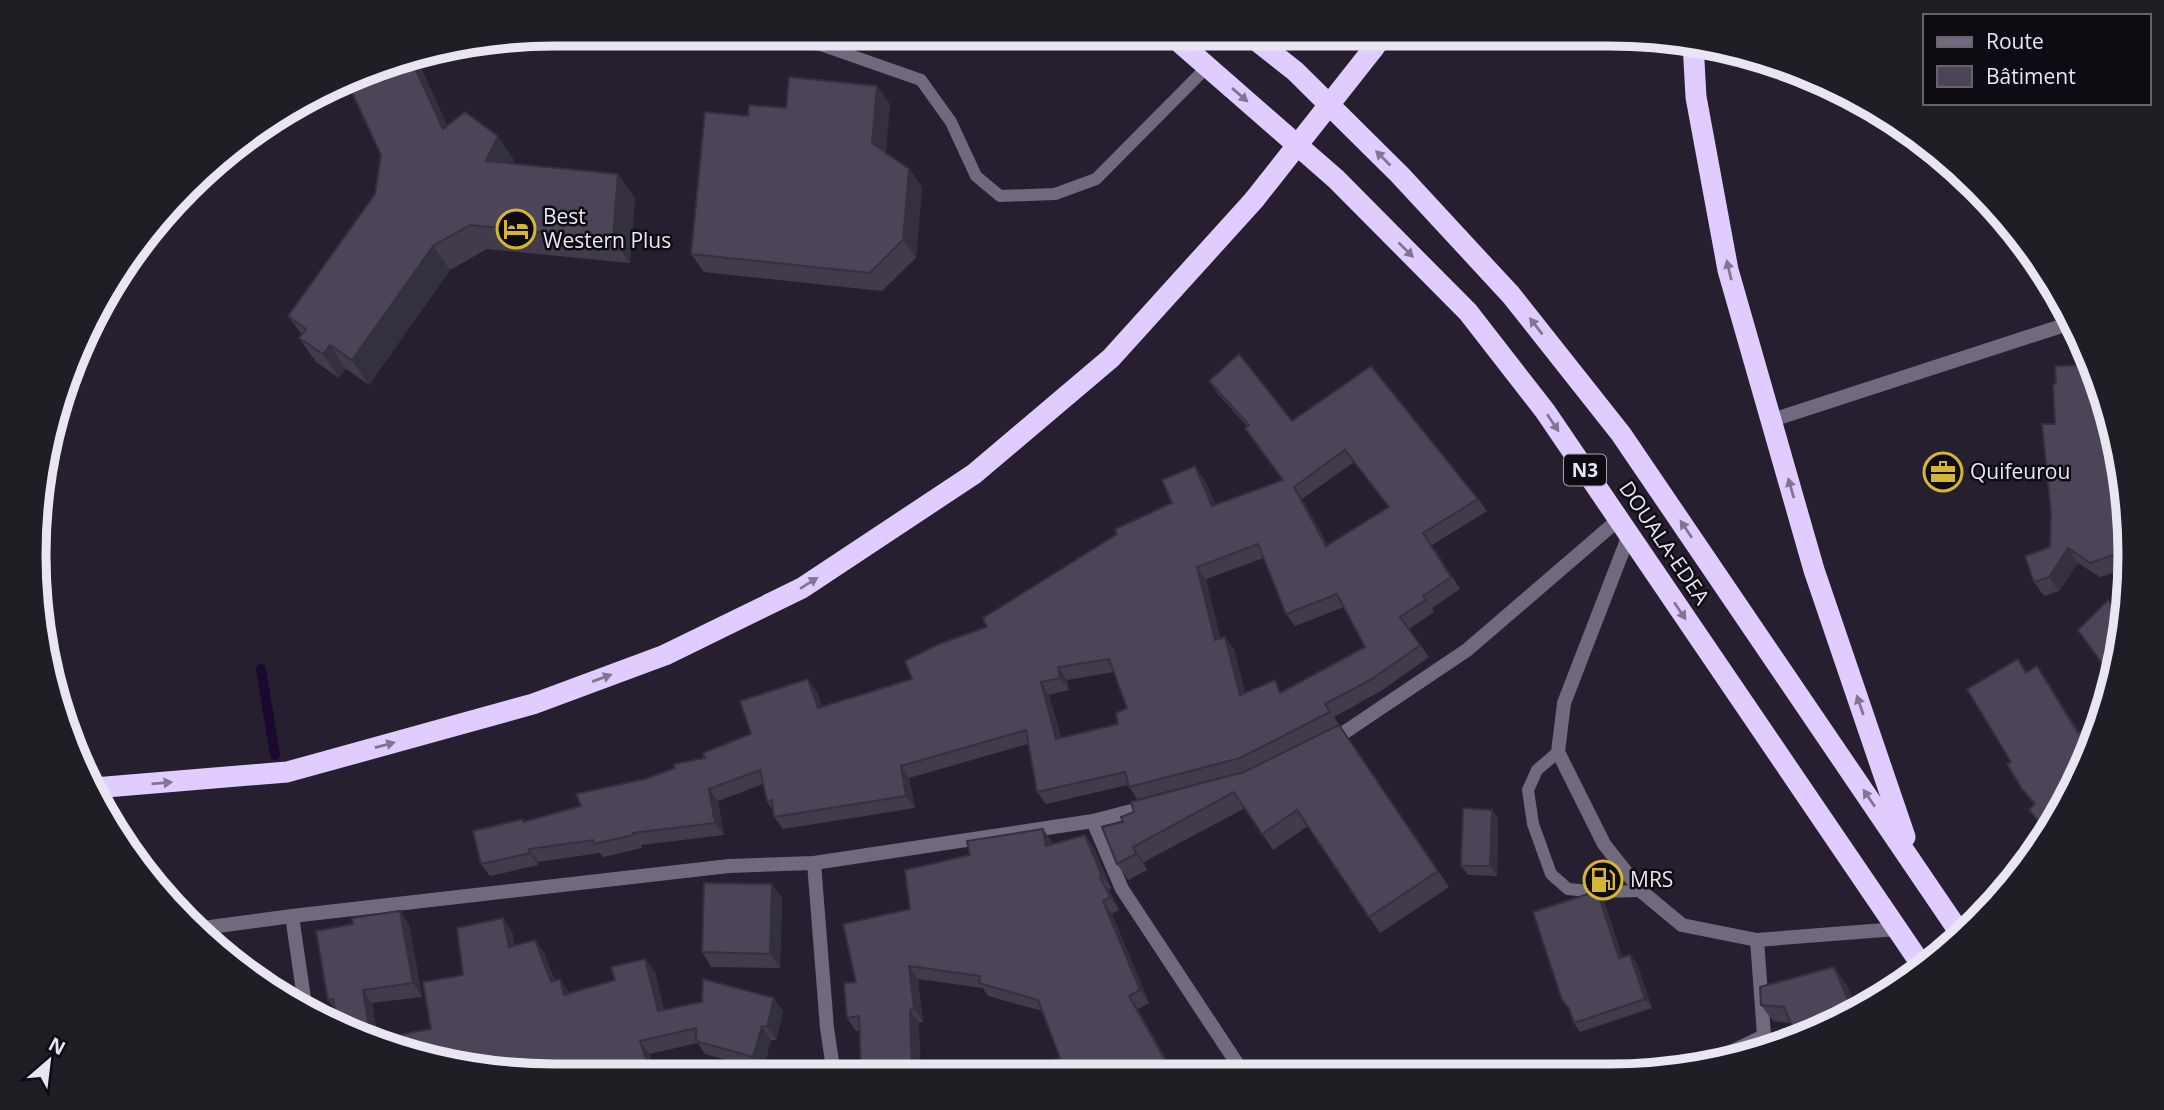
<svg xmlns="http://www.w3.org/2000/svg" width="2164" height="1110" font-family="'Open Sans',sans-serif">
  <style>
    .lines { fill: none; stroke-linecap: round; stroke-linejoin: round }
    .stream { stroke: #1b082e; stroke-width: 10 }
    .lane { stroke: #71697d; stroke-width: 12 }
    .street { stroke: #71697d; stroke-width: 14 }
    .highway { stroke: #e1ccff; stroke-width: 21 }
    .highway-bridge { stroke: #e1ccff; stroke-width: 21 }
    .wall { fill: #413b4b; fill-rule: evenodd }
    .shaded-wall { fill: #35303d }
    .building { fill: #4c4557; stroke: #35303d; stroke-width: 2; fill-rule: evenodd }
    .oneway { fill: #827594 }
    .labels { text-anchor: middle; stroke-width: 5; stroke-linejoin: round; paint-order: stroke }
    .shield { fill: #0e0b12; stroke: #a8a4ae; stroke-width: 2 }
    .shield-label { font-size: 19px; font-weight: bold; fill: #eae6f1 }
    .poi-label { font-size: 21px; fill: #eae6f1; stroke: #0e0b12; text-anchor: start }
    .street-label { font-size: 21px; fill: #eae6f1; stroke: #0e0b12 }
    .rim { fill: none; stroke: #eae6f1; stroke-width: 9 }
  </style>
  <rect width="100%" height="100%" fill="#261f30"/>
  <g class="lines">
    <!-- stream -->
    <path class="stream" d="M261,669L275,755"/>
    <!-- lane -->
    <g class="lane">
      <path d="M745,33L821,45L921,80L951,122L976,176L1000,196L1055,194L1096,179L1208,66"/>
      <path d="M1558,752L1537,770L1528,790L1533,824L1551,874L1568,889L1598,892L1641,891"/>
    </g>
    <!-- street -->
    <g class="street">
      <path d="M1772,420L2074,322"/>
      <path d="M1629,535L1564,703L1558,752L1604,844L1641,891L1682,925L1757,940L1897,929"/>
      <path d="M1327,741L1342,734L1467,650L1618,520"/>
      <path d="M1093,821L1122,889L1244,1074"/>
      <path d="M814,863L827,1028L834,1075"/>
      <path d="M292,916L306,1012"/>
      <path d="M195,929L292,916L729,866L814,863L1093,821L1151,806"/>
      <path d="M1757,940L1765,1049"/>
      <path d="M1701,1066L1764,1036"/>
    </g>
    <!-- highway -->
    <g class="highway">
      <path d="M1170,34L1336,179L1468,312L1545,411L1925,970"/>
      <path d="M1248,34L1295,71L1400,175L1511,295L1621,434L1962,936"/>
      <path d="M1693,43L1696,97L1728,270L1814,570L1905,837"/>
      <path d="M1373,49L1384,34"/>
      <path d="M94,788L287,772L533,704L665,655L802,588L974,474L1111,358L1254,200"/>
    </g>
    <!-- highway-bridge -->
    <path class="highway-bridge" d="M1254,200L1373,49"/>
  </g>
  <!-- wall -->
  <g class="wall">
    <path d="M890,104L885,153L909,169L922,187L916,258L882,291L704,272L691,254L748,116L786,108Z"/>
    <path d="M447,125L514,160L513,164L635,198L630,263L487,249L450,270L369,385L346,369L339,378L316,362L299,338L302,335L288,316Z"/>
    <path d="M1209,381L1292,421L1478,499L1487,511L1432,545L1460,589L1432,608L1434,612L1409,629L1429,657L1381,691L1334,717L1449,887L1380,933L1308,826L1273,850L1245,808L1144,862L1147,870L1128,880L1117,864L1123,822L1249,770L1137,799L1128,785L1046,804L1037,792L1028,744L909,778L915,808L783,829L774,817L773,811L767,801L763,784L718,801L724,835L641,845L642,848L603,857L600,853L538,862V865L490,876L481,864L525,821L581,806L645,779L705,758L751,734L817,692L822,707L912,679L1172,503L1204,478L1215,504L1283,480L1247,426L1217,393ZM1354,462L1388,507L1328,545L1302,499ZM1264,558L1286,614L1295,626L1344,607L1365,647L1282,691L1245,693L1234,649L1225,637L1220,638L1206,579ZM1114,672L1127,708L1118,724L1061,738L1049,695L1069,690L1067,680Z"/>
    <path d="M2126,487L2129,568L2100,577L2078,563L2059,591L2044,596L2034,582L2050,547Z"/>
    <path d="M2124,621L2115,679H2114L2078,630Z"/>
    <path d="M2027,672L2045,677L2079,732L2077,786L2046,832L2029,810L2034,804L2022,789L2011,762Z"/>
    <path d="M1492,810L1498,819L1497,876L1468,875L1461,866Z"/>
    <path d="M1052,842V844L1094,848L1111,888L1109,890L1119,910L1112,914L1149,1003L1138,1009L1060,1058L1042,1011L988,996L983,988L918,979L923,1022L856,1031L847,1018L856,982L910,909Z"/>
    <path d="M782,898L780,968L711,967L702,952Z"/>
    <path d="M1604,901L1622,957L1630,955L1637,964L1652,1008L1580,1032L1574,1023L1570,1010L1562,1000Z"/>
    <path d="M400,911L409,925L422,997L372,1003L378,1039L431,1029L423,982L463,975L457,928L503,918L512,932L515,945L535,940L544,953L555,981L560,979L569,994L615,980L611,967L645,959L655,972L664,1010L702,1002L703,979L774,998L783,1012L776,1040H771L763,1070L705,1054L698,1043L649,1054L656,1075L521,1076L420,1059L338,1028L335,1010L328,1000L316,931L353,924L352,918Z"/>
    <path d="M1846,984L1857,1009L1808,1037L1791,1023L1773,1021L1761,1005Z"/>
  </g>
  <!-- shaded-wall -->
  <g class="shaded-wall">
    <path d="M416,56L460,153L443,129L410,57Z"/>
    <path d="M877,86L890,104L885,161L872,143Z"/>
    <path d="M498,136L514,160L502,185L486,161Z"/>
    <path d="M909,169L922,187L916,258L903,240Z"/>
    <path d="M618,174L635,198L630,263L613,239Z"/>
    <path d="M433,246L450,270L369,385L352,360Z"/>
    <path d="M330,345L346,369L339,378L323,354Z"/>
    <path d="M1195,466L1204,478L1221,518L1212,506Z"/>
    <path d="M1294,487L1302,499L1335,559L1326,546Z"/>
    <path d="M2068,548L2078,563L2059,591L2049,577Z"/>
    <path d="M1197,567L1206,579L1224,652L1215,640Z"/>
    <path d="M1225,637L1234,649L1249,707L1240,695Z"/>
    <path d="M2037,666L2045,677L2086,744L2078,733Z"/>
    <path d="M1058,667L1067,680L1069,690L1060,678Z"/>
    <path d="M808,679L817,692L826,721L818,708Z"/>
    <path d="M1041,682L1049,695L1064,752L1056,739Z"/>
    <path d="M901,766L909,778L915,808L906,796Z"/>
    <path d="M709,789L718,801L724,835L715,823Z"/>
    <path d="M1492,810L1498,819L1497,876L1490,866Z"/>
    <path d="M1043,829L1052,842L1055,859L1046,846Z"/>
    <path d="M1085,835L1094,848L1111,888L1102,876Z"/>
    <path d="M1133,847L1144,862L1147,870L1136,854Z"/>
    <path d="M529,849L538,862V865L530,853Z"/>
    <path d="M1100,877L1109,890L1119,910L1110,897Z"/>
    <path d="M772,884L782,898L780,968L770,954Z"/>
    <path d="M1597,891L1604,901L1626,968L1619,958Z"/>
    <path d="M1103,901L1112,914L1149,1003L1140,990Z"/>
    <path d="M400,911L409,925L422,997L413,983Z"/>
    <path d="M503,918L512,932L518,960L509,947Z"/>
    <path d="M535,940L544,953L560,995L551,982Z"/>
    <path d="M1630,955L1637,964L1652,1008L1645,999Z"/>
    <path d="M645,959L655,972L667,1025L658,1011Z"/>
    <path d="M909,966L918,979L923,1022L914,1009Z"/>
    <path d="M1834,967L1846,984L1857,1009L1853,1011Z"/>
    <path d="M560,979L569,992L573,1008L564,995Z"/>
    <path d="M363,990L372,1003L378,1043L371,1040Z"/>
    <path d="M1129,996L1138,1009L1175,1074H1173Z"/>
    <path d="M774,998L783,1012L776,1040L767,1027Z"/>
    <path d="M910,1010L919,1023L921,1074H912Z"/>
    <path d="M762,1026L771,1040L763,1070L753,1057Z"/>
    <path d="M640,1041L649,1054L656,1075L648,1065Z"/>
  </g>
  <!-- building -->
  <g class="building">
    <path d="M410,57L443,129L465,112L498,136L486,161L618,174L613,239L470,225L433,246L352,360L330,345L323,354L299,338L306,329L288,316L375,194L381,155L347,82L387,61Z"/>
    <path d="M789,77L877,86L872,143L909,169L903,240L870,273L691,254L705,112L748,116L749,105L786,108Z"/>
    <path d="M1239,354L1292,421L1371,366L1478,499L1423,533L1451,577L1423,596L1426,600L1400,617L1420,645L1372,679L1325,704L1330,712L1328,713L1240,758L1129,787L1125,772L1037,792L1026,730L901,766L906,796L774,817L772,800L767,801L760,770L709,789L715,823L633,833V835L594,844L593,840L529,849L530,853L481,864L473,831L523,819V822L581,806L576,794L645,779L675,768L674,764L705,758L703,753L751,734L740,701L808,679L818,708L912,679L905,661L939,644L987,627L983,618L1117,534L1115,529L1172,503L1162,480L1195,466L1212,506L1283,480L1245,428L1249,425L1209,381ZM1345,450L1389,507L1326,546L1294,487ZM1258,544L1286,614L1337,594L1365,647L1280,693L1275,680L1240,695L1225,637L1215,640L1197,567ZM1109,659L1127,708L1116,713L1118,724L1056,739L1041,682L1060,678L1058,667Z"/>
    <path d="M2093,365L2103,388L2126,487L2128,550L2090,563L2068,548L2049,577L2034,582L2025,556L2050,547L2051,512L2042,424H2055L2053,384H2056L2055,366Z"/>
    <path d="M2108,600L2124,621L2117,663L2107,670L2078,630Z"/>
    <path d="M2018,659L2026,673L2037,666L2078,733L2099,718L2101,722L2077,786L2047,831L2029,810L2035,803L2022,789L2007,764L2011,762L1967,689Z"/>
    <path d="M1339,725L1438,871L1369,917L1297,810L1262,834L1234,792L1133,847L1136,854L1117,864L1102,827L1123,822L1121,817L1134,812L1131,802L1244,772Z"/>
    <path d="M1463,808L1492,810L1490,866H1461Z"/>
    <path d="M1043,829L1046,846L1085,835L1102,876L1100,877L1110,897L1103,901L1140,990L1129,996L1173,1074H1028L1027,1067L1060,1058L1038,1000L979,983L980,976L909,966L914,1009L910,1010L912,1074L861,1075L859,1016L847,1018L844,983L856,982L843,924L910,909L905,870L970,855L967,841Z"/>
    <path d="M704,883L772,884L770,954L702,952Z"/>
    <path d="M1597,891L1619,958L1630,955L1645,999L1574,1023L1569,1008L1562,1000L1533,912Z"/>
    <path d="M400,911L413,983L363,990L371,1040L431,1029L423,982L463,975L457,928L503,918L509,947L535,940L551,982L560,979L564,995L615,980L611,967L645,959L658,1011L702,1002L703,979L774,998L767,1027L762,1026L753,1057L696,1041V1028L640,1041L648,1065L616,1075L521,1076L420,1059L338,1028L333,999L328,1000L316,931L353,924L352,918Z"/>
    <path d="M1834,967L1853,1011L1808,1037L1798,1040L1784,1007L1761,1005L1760,987Z"/>
  </g>
  <!-- one-way arrows -->
  <defs><path id="oneway-solid" d="M-6-.8H1V-3.2L6.5 0L1 3.2V.8H-6Z" transform="scale(1.75)"/></defs>
  <g class="oneway">
    <use href="#oneway-solid" transform="translate(1240 95) rotate(41)"/>
    <use href="#oneway-solid" transform="translate(1383 158) rotate(-135)"/>
    <use href="#oneway-solid" transform="translate(1406 250) rotate(45)"/>
    <use href="#oneway-solid" transform="translate(1729 270) rotate(-103)"/>
    <use href="#oneway-solid" transform="translate(1536 326) rotate(-128)"/>
    <use href="#oneway-solid" transform="translate(1553 423) rotate(56)"/>
    <use href="#oneway-solid" transform="translate(1791 488) rotate(-106)"/>
    <use href="#oneway-solid" transform="translate(1686 529) rotate(-124)"/>
    <use href="#oneway-solid" transform="translate(809 583) rotate(-32)"/>
    <use href="#oneway-solid" transform="translate(1680 611) rotate(56)"/>
    <use href="#oneway-solid" transform="translate(602 678) rotate(-20)"/>
    <use href="#oneway-solid" transform="translate(1860 705) rotate(-109)"/>
    <use href="#oneway-solid" transform="translate(385 745) rotate(-15)"/>
    <use href="#oneway-solid" transform="translate(162 783) rotate(-5)"/>
    <use href="#oneway-solid" transform="translate(1869 798) rotate(-124)"/>
  </g>
  <!-- icons -->
  <defs>
    <symbol id="hotel-ring" viewBox="-11 -11 22 22"><circle r="9.5" fill="#0e0b12" stroke="#d6b534" stroke-width="1.5"/><path d="M-6-4.5h1.5V1H6V5H4.5V3h-9V5H-6ZM-4 0a1.8 1.8 0 1 1 3.6 0ZM.5 0V-2.5h3Q6-2.5 6 0Z" fill="#d6b534"/></symbol>
    <symbol id="office-ring" viewBox="-11 -11 22 22"><circle r="9.5" fill="#0e0b12" stroke="#d6b534" stroke-width="1.5"/><path d="M-6-3h4V-5.5h4V-3h4V5H-6ZM-1-4.5V-3h2v-1.5ZM-6 0V1H6V0Z" fill="#d6b534"/></symbol>
    <symbol id="fuel-ring" viewBox="-11 -11 22 22"><circle r="9.5" fill="#0e0b12" stroke="#d6b534" stroke-width="1.5"/><path d="M-5.5-6h7V0h2V4h1.3V-2.5L3-4.5l.8-.8L6-3V5H2.5V1h-1V6h-7ZM-4.2-4.7v3.2H.2V-4.7Z" fill="#d6b534"/></symbol>
  </defs>
  <g fill-rule="evenodd">
    <use href="#hotel-ring" x="494" y="207" width="44" height="44"/>
    <use href="#office-ring" x="1921" y="450" width="44" height="44"/>
    <use href="#fuel-ring" x="1581" y="858" width="44" height="44"/>
  </g>
  <g class="labels">
    <!-- shield labels -->
    <rect class="shield" x="1564" y="454.5" width="42" height="31" rx="5"/>
    <g class="shield-label">
      <text x="1585" y="477">N3</text>
    </g>
    <!-- poi labels -->
    <g class="poi-label">
      <text x="543" y="224">Best<tspan x="543" dy="24">Western Plus</tspan></text>
      <text x="1970" y="479">Quifeurou</text>
      <text x="1630" y="887">MRS</text>
    </g>
    <!-- street labels -->
    <g class="street-label">
      <text transform="translate(1664 543) rotate(56)" y="7">DOUALA-EDEA</text>
    </g>
  </g>
  <!-- crop -->
  <path d="M0 0H2164V1110H0ZM555 46H1609A509 509 0 0 1 2118 555V555A509 509 0 0 1 1609 1064H555A509 509 0 0 1 46 555V555A509 509 0 0 1 555 46Z" fill="#201d24" fill-rule="evenodd"/>
  <path class="rim" d="M555 46H1609A509 509 0 0 1 2118 555V555A509 509 0 0 1 1609 1064H555A509 509 0 0 1 46 555V555A509 509 0 0 1 555 46Z"/>
  <!-- legend -->
  <rect x="1923" y="14" width="228" height="91" fill="#0e0b12" stroke="#66636b" stroke-width="2"/>
  <rect x="1937" y="37" width="35" height="10" fill="#71697d" stroke="#66636b" stroke-width="2"/>
  <text x="1986" y="49" font-size="21" fill="#eae6f1">Route</text>
  <rect x="1937" y="66" width="35" height="21" fill="#4c4557" stroke="#66636b" stroke-width="2"/>
  <text x="1986" y="84" font-size="21" fill="#eae6f1">Bâtiment</text>
  <!-- north arrow -->
  <g transform="translate(49 1061) rotate(28)" stroke="#0e0b12" stroke-width="5" paint-order="stroke">
  <path d="M0-5L12 26L0 18L-12 26Z" fill="#eae6f1"/>
  <text y="-10" font-size="19" font-weight="bold" text-anchor="middle" fill="#eae6f1">N</text>
  </g>
</svg>
